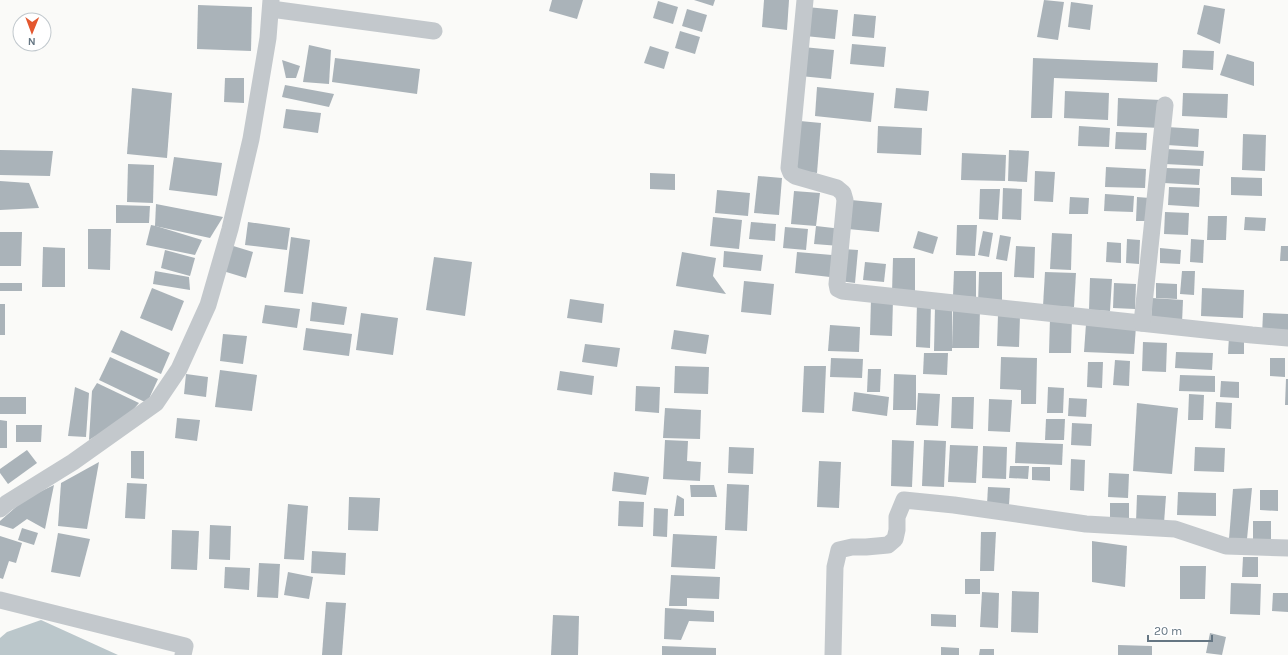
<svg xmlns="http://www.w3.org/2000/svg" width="1288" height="655" font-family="Karla,sans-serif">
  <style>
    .water { fill: #bbc7cb }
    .building { fill: #aab3b9 }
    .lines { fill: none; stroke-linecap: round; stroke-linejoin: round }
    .street { stroke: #c3c8cc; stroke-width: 17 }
  </style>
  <rect width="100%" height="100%" fill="#fafaf8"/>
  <!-- water -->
  <path class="water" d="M41,620L118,655H0V638L7,632Z"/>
  <!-- building -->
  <g class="building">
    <path d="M552,0H583L577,19L549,11Z"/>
    <path d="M694,0H715L713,6Z"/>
    <path d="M764,0H789L787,30L762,27Z"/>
    <path d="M1044,0L1064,2L1058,40L1037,37Z"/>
    <path d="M658,1L678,7L673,24L653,18Z"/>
    <path d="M1071,2L1093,5L1090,30L1068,27Z"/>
    <path d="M198,5L252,7L251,51L197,49Z"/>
    <path d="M1204,5L1225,9L1220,44L1197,34Z"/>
    <path d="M807,7L838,10L835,39L805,36Z"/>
    <path d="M687,9L707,15L702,32L682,26Z"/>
    <path d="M854,14L876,16L874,38L852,36Z"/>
    <path d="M680,31L700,37L695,54L675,48Z"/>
    <path d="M852,44L886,47L884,67L850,64Z"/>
    <path d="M309,45L331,50L329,84L303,82Z"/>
    <path d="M650,46L669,52L664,69L644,63Z"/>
    <path d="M803,47L834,50L831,79L800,76Z"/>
    <path d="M1183,50L1214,51L1213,70L1182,68Z"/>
    <path d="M1227,54L1254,62V86L1220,75Z"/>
    <path d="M335,58L420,69L417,94L332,82Z"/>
    <path d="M1033,58L1158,63L1157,82L1054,78L1052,118H1031Z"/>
    <path d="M282,60L300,66L296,78H286Z"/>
    <path d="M225,78H244V103L224,102Z"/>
    <path d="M285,85L334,94L329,107L282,97Z"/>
    <path d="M817,87L874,93L871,122L815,116Z"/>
    <path d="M132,88L172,93L167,158L127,154Z"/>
    <path d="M896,88L929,91L927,111L894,108Z"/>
    <path d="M1065,91L1109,93L1108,120L1064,118Z"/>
    <path d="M1183,93L1228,94L1227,118L1182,116Z"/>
    <path d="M1118,98L1161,100L1160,128L1117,126Z"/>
    <path d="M286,109L321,113L318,133L283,128Z"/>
    <path d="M800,121L821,123L817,173L795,171Z"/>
    <path d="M878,126L922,128L921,155L877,153Z"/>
    <path d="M1079,126L1110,128L1109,147L1078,146Z"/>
    <path d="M1167,127L1199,129L1198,147L1167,145Z"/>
    <path d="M1116,132L1147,133L1146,150L1115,149Z"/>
    <path d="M1243,134L1266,135L1265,171L1242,170Z"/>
    <path d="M1166,149L1204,151L1203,166L1165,164Z"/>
    <path d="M0,150L53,151L50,176L0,175Z"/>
    <path d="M1009,150L1029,151L1027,182L1008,181Z"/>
    <path d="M962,153L1006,155L1005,181L961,180Z"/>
    <path d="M174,157L222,163L217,196L169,190Z"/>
    <path d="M128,164L154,165L153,203L127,202Z"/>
    <path d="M1106,167L1146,169L1145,188L1105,187Z"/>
    <path d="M1165,168L1200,169L1199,185L1164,183Z"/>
    <path d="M1035,171L1055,172L1053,202L1034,201Z"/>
    <path d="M650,173L675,174V190L650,189Z"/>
    <path d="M758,176L782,178L779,215L754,213Z"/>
    <path d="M1231,177L1262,178V196L1231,195Z"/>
    <path d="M0,181L29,183L39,208L0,210Z"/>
    <path d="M1169,187L1200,188L1199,207L1168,205Z"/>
    <path d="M1003,188L1022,189L1021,220L1002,219Z"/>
    <path d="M980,189H1000L998,220L979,219Z"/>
    <path d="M717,190L750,193L748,216L715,213Z"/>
    <path d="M794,191L820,193L816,226L791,224Z"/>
    <path d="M1105,194L1134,196L1133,212L1104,211Z"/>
    <path d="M1070,197L1089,198L1088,214H1069Z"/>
    <path d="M1137,197L1150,198L1149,221H1136Z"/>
    <path d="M851,200L882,203L879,232L848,229Z"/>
    <path d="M156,204L223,217L210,238L155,226Z"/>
    <path d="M116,205L150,206L149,223H116Z"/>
    <path d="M1165,212L1189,213L1188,235L1164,234Z"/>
    <path d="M1208,216H1227L1226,240H1207Z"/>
    <path d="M713,217L742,220L739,249L710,246Z"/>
    <path d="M1245,217L1266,218L1265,231L1244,230Z"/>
    <path d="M248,222L290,228L287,250L245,245Z"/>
    <path d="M751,222L776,224L775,241L749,239Z"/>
    <path d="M151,225L156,226L202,240L195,255L146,245Z"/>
    <path d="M957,225H977L975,256L956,255Z"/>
    <path d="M816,226L842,229L840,246L814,244Z"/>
    <path d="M785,227L808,229L806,250L783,248Z"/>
    <path d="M88,229H111L110,270L88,269Z"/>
    <path d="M918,231L938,237L933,254L913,248Z"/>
    <path d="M983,231L993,233L989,257L978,255Z"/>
    <path d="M0,232H22L21,266H0Z"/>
    <path d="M1052,233L1072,234L1071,270L1050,269Z"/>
    <path d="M1000,235L1011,237L1007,261L996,259Z"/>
    <path d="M291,237L310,240L303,294L284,292Z"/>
    <path d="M1127,239L1140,240L1139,264L1126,263Z"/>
    <path d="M1191,239L1204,240L1203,263L1190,262Z"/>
    <path d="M1107,242L1121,243V263L1106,262Z"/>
    <path d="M230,245L253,252L246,278L223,271Z"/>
    <path d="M1016,246L1035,247L1034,278L1014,277Z"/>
    <path d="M1281,246H1288V261H1280Z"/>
    <path d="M43,247L65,248V287H42Z"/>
    <path d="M1160,248L1181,250L1180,264L1160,263Z"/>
    <path d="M843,249L858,250L855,283L839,281Z"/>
    <path d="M165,250L195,258L190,276L161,268Z"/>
    <path d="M724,251L763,255L761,271L723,267Z"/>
    <path d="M682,252L716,258L713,276L726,294L676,286Z"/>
    <path d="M797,252L832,255L830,277L795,273Z"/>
    <path d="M434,257L472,262L465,316L426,310Z"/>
    <path d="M893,258H915V294L892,293Z"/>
    <path d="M865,262L886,264L884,282L863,280Z"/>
    <path d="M155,271L189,277L190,290L153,284Z"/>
    <path d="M954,271H976V297L953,296Z"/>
    <path d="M1182,271H1195L1194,295L1180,294Z"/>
    <path d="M979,272H1002V305L978,304Z"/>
    <path d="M1045,272L1076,273L1074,307L1043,306Z"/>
    <path d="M1090,278L1112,279L1110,311L1089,310Z"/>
    <path d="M744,281L774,284L771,315L741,312Z"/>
    <rect x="0" y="283" width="22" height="8"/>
    <path d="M1114,283L1136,284L1135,309L1113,308Z"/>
    <path d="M1156,283L1177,284V299L1156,298Z"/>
    <path d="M152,288L184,301L172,331L140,318Z"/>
    <path d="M1202,288L1244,290L1243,318L1201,316Z"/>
    <path d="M1152,298L1183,300L1182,323L1151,322Z"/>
    <path d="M570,299L604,304L602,323L567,318Z"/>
    <path d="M871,299L893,300L892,336L870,335Z"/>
    <path d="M917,301L931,302L930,348L916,347Z"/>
    <path d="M312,302L347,307L344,325L310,321Z"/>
    <rect x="0" y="304" width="5" height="31"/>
    <path d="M265,305L300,309L297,328L262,323Z"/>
    <path d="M935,306H952V351H934Z"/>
    <path d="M953,308H980L979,348H952Z"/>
    <path d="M361,313L398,318L393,355L356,350Z"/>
    <path d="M1263,313L1288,314V336L1262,335Z"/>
    <path d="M998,314L1020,315L1019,347L997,346Z"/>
    <path d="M1050,318H1072L1071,353H1049Z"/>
    <path d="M1086,324L1136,326L1134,354L1084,352Z"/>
    <path d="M830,325L860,327L859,352L828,351Z"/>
    <path d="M306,328L352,334L349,356L303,350Z"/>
    <path d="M121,330L170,353L161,374L111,352Z"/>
    <path d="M674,330L709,335L706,354L671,349Z"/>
    <path d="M223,334L247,336L243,364L220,361Z"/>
    <path d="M1229,336H1244V354H1228Z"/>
    <path d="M1143,342L1167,343L1166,372L1142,371Z"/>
    <path d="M585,344L620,348L617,367L582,362Z"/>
    <path d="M1176,352L1213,353L1212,370L1175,368Z"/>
    <path d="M924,353H948L947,375L923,374Z"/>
    <path d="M110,357L158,379L147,403L99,380Z"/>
    <path d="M1001,357L1037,358L1036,404H1021V390L1000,389Z"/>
    <path d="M831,358L863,359L862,378L830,377Z"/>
    <path d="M1270,358H1285V377L1270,376Z"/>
    <path d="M1115,360L1130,361L1129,386L1113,385Z"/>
    <path d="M1088,362H1103L1102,388L1087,387Z"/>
    <path d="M675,366L709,367L708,394L674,393Z"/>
    <path d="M804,366H826L824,413L802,412Z"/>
    <path d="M868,369H881L880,392H867Z"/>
    <path d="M220,370L257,375L252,411L215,407Z"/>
    <path d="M560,371L594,376L592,395L557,390Z"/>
    <path d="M186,374L208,377L206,397L184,394Z"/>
    <path d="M894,374L916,375V410H893Z"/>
    <path d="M1180,375L1215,376V392L1179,391Z"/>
    <path d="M1286,379H1288V405H1285Z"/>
    <path d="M1221,381L1239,382V398L1220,397Z"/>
    <path d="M97,383L139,403L125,419L89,440L92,391Z"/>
    <path d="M636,386L660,387L659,413L635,411Z"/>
    <path d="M75,387L89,393L86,437L68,436Z"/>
    <path d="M1048,387L1064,388L1063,413H1047Z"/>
    <path d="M854,392L889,397L887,416L852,411Z"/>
    <path d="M918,393L940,394L938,426L916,425Z"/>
    <path d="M1189,394L1204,395L1203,420H1188Z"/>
    <rect x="0" y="397" width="26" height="17"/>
    <path d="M952,397H974L973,429L951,428Z"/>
    <path d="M1069,398L1087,399L1086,417L1068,416Z"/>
    <path d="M989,399L1012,400L1010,432L988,431Z"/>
    <path d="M1216,402L1232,403L1231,429L1215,428Z"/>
    <path d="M1137,403L1178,408L1172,474L1133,471Z"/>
    <path d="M665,408L701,410L700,439L663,438Z"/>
    <path d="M177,418L200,420L197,441L175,438Z"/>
    <path d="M1046,419H1065L1064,440H1045Z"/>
    <path d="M0,420L7,421V448H0Z"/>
    <path d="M1072,423L1092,424L1091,446L1071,445Z"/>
    <path d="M16,425H42L41,442H16Z"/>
    <path d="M665,440L688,441L687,461L701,462L700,481L663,479Z"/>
    <path d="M892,440L914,441L912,487L891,486Z"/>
    <path d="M924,440L946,441L944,487L922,486Z"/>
    <path d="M1016,442L1063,444L1062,465L1015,463Z"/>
    <path d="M950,445L978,446L976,483L948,482Z"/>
    <path d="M983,446L1007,447L1006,479L982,478Z"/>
    <path d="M729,447L754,448L753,474L728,473Z"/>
    <path d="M1195,447L1225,448L1224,472L1194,471Z"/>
    <path d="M27,450L37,463L8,484L0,473V469Z"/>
    <path d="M131,451H144V479L131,478Z"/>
    <path d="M1071,459L1085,460L1084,491L1070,490Z"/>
    <path d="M819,461L841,462L839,508L817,507Z"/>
    <path d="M99,462L87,529L58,526L61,483Z"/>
    <path d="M1010,466H1029L1028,479L1009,478Z"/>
    <path d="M1032,467H1050V481L1032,480Z"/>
    <path d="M614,472L649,477L646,495L612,491Z"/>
    <path d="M1109,473L1129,474L1128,498L1108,497Z"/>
    <path d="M127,483L147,484L145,519L125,518Z"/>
    <path d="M727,484L749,485L747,531L725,530Z"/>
    <path d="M54,485L45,529L27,519L13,529L0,525V521L25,499Z"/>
    <path d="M690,485H714L717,497H691Z"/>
    <path d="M988,487L1010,488L1009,505L987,504Z"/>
    <path d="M1252,488L1247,539H1229L1233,489Z"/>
    <path d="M1260,490H1278V511L1260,510Z"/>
    <path d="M1178,492L1216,493V516L1177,515Z"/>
    <path d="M677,495L684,499V516H674Z"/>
    <path d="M1137,495L1166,496L1164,523L1136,522Z"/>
    <path d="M349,497L380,498L378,531L348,530Z"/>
    <path d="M619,501L644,502L643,527L618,526Z"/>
    <path d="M1110,503H1129V520L1110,519Z"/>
    <path d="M288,504L308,506L304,560L284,559Z"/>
    <path d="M654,508L668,509L667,537L653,536Z"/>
    <path d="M1253,521H1271V542L1253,541Z"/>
    <path d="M210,525L231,526L230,560L209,559Z"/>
    <path d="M22,528L38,533L34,545L18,540Z"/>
    <path d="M172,530L199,531L197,570L171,569Z"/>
    <path d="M981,532H996L994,571H980Z"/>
    <path d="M58,533L90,539L80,577L51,572Z"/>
    <path d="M673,534L717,536L715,569L671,567Z"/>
    <path d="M0,536L22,543L16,563L9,561L3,579L0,578Z"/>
    <path d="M1092,541L1127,546L1125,587L1092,582Z"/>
    <path d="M312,551L346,553L345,575L311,573Z"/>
    <path d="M1243,557H1258V577H1242Z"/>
    <path d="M259,563L280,564L278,598L257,597Z"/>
    <path d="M1180,566H1206L1205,599H1180Z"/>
    <path d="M225,567L250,568L249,590L224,588Z"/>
    <path d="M288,572L313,577L309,599L284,595Z"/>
    <path d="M671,575L720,577L719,599L687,598V606H669Z"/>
    <rect x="965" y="579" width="15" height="15"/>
    <path d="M1231,583L1261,584L1260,615L1230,614Z"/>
    <path d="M1012,591L1039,592L1038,633L1011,632Z"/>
    <path d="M982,592L999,593L998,628L980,627Z"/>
    <path d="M1273,593H1288V612L1272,611Z"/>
    <path d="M326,602L346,603L342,655H322Z"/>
    <path d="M665,608L714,611V622L689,621L681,640L664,639Z"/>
    <path d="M931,614L956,615V627L931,626Z"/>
    <path d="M553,615L579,616L578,655H551Z"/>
    <path d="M1210,633L1226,637L1222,655L1206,653Z"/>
    <path d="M1118,645L1152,646V655H1118Z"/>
    <path d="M662,646L716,648V655H662Z"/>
    <path d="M941,647L959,648V655H941Z"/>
    <path d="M980,649H994V655H979Z"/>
  </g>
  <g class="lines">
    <!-- street -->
    <g class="street">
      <path d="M805,0L789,168L791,173L795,176L837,188L843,193L845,200L837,284L838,289L842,291L1252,335L1288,338"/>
      <path d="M271,9L434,31"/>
      <path d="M1142,323L1165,105"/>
      <path d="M0,509L7,503L73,462L156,403L179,369L208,305L230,229L251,139L268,38L271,0"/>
      <path d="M0,600L185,646L183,655"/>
      <path d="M833,655L835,567L839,550L852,547H866L888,545L895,539L897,530V517L904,500L954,505L1086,524L1175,529L1226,546L1288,548"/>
    </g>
  </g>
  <!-- north arrow -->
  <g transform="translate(32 32) rotate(181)"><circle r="19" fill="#ffffff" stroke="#c1c8cd"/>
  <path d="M0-3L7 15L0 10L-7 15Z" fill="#e4572e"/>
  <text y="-6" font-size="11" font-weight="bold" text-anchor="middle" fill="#657683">N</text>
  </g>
  <!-- scale -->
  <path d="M1148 635v6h64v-6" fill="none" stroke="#657683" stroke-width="2"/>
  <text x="1154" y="635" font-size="12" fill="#657683" stroke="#ffffff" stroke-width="3" paint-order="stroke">20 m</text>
</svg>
